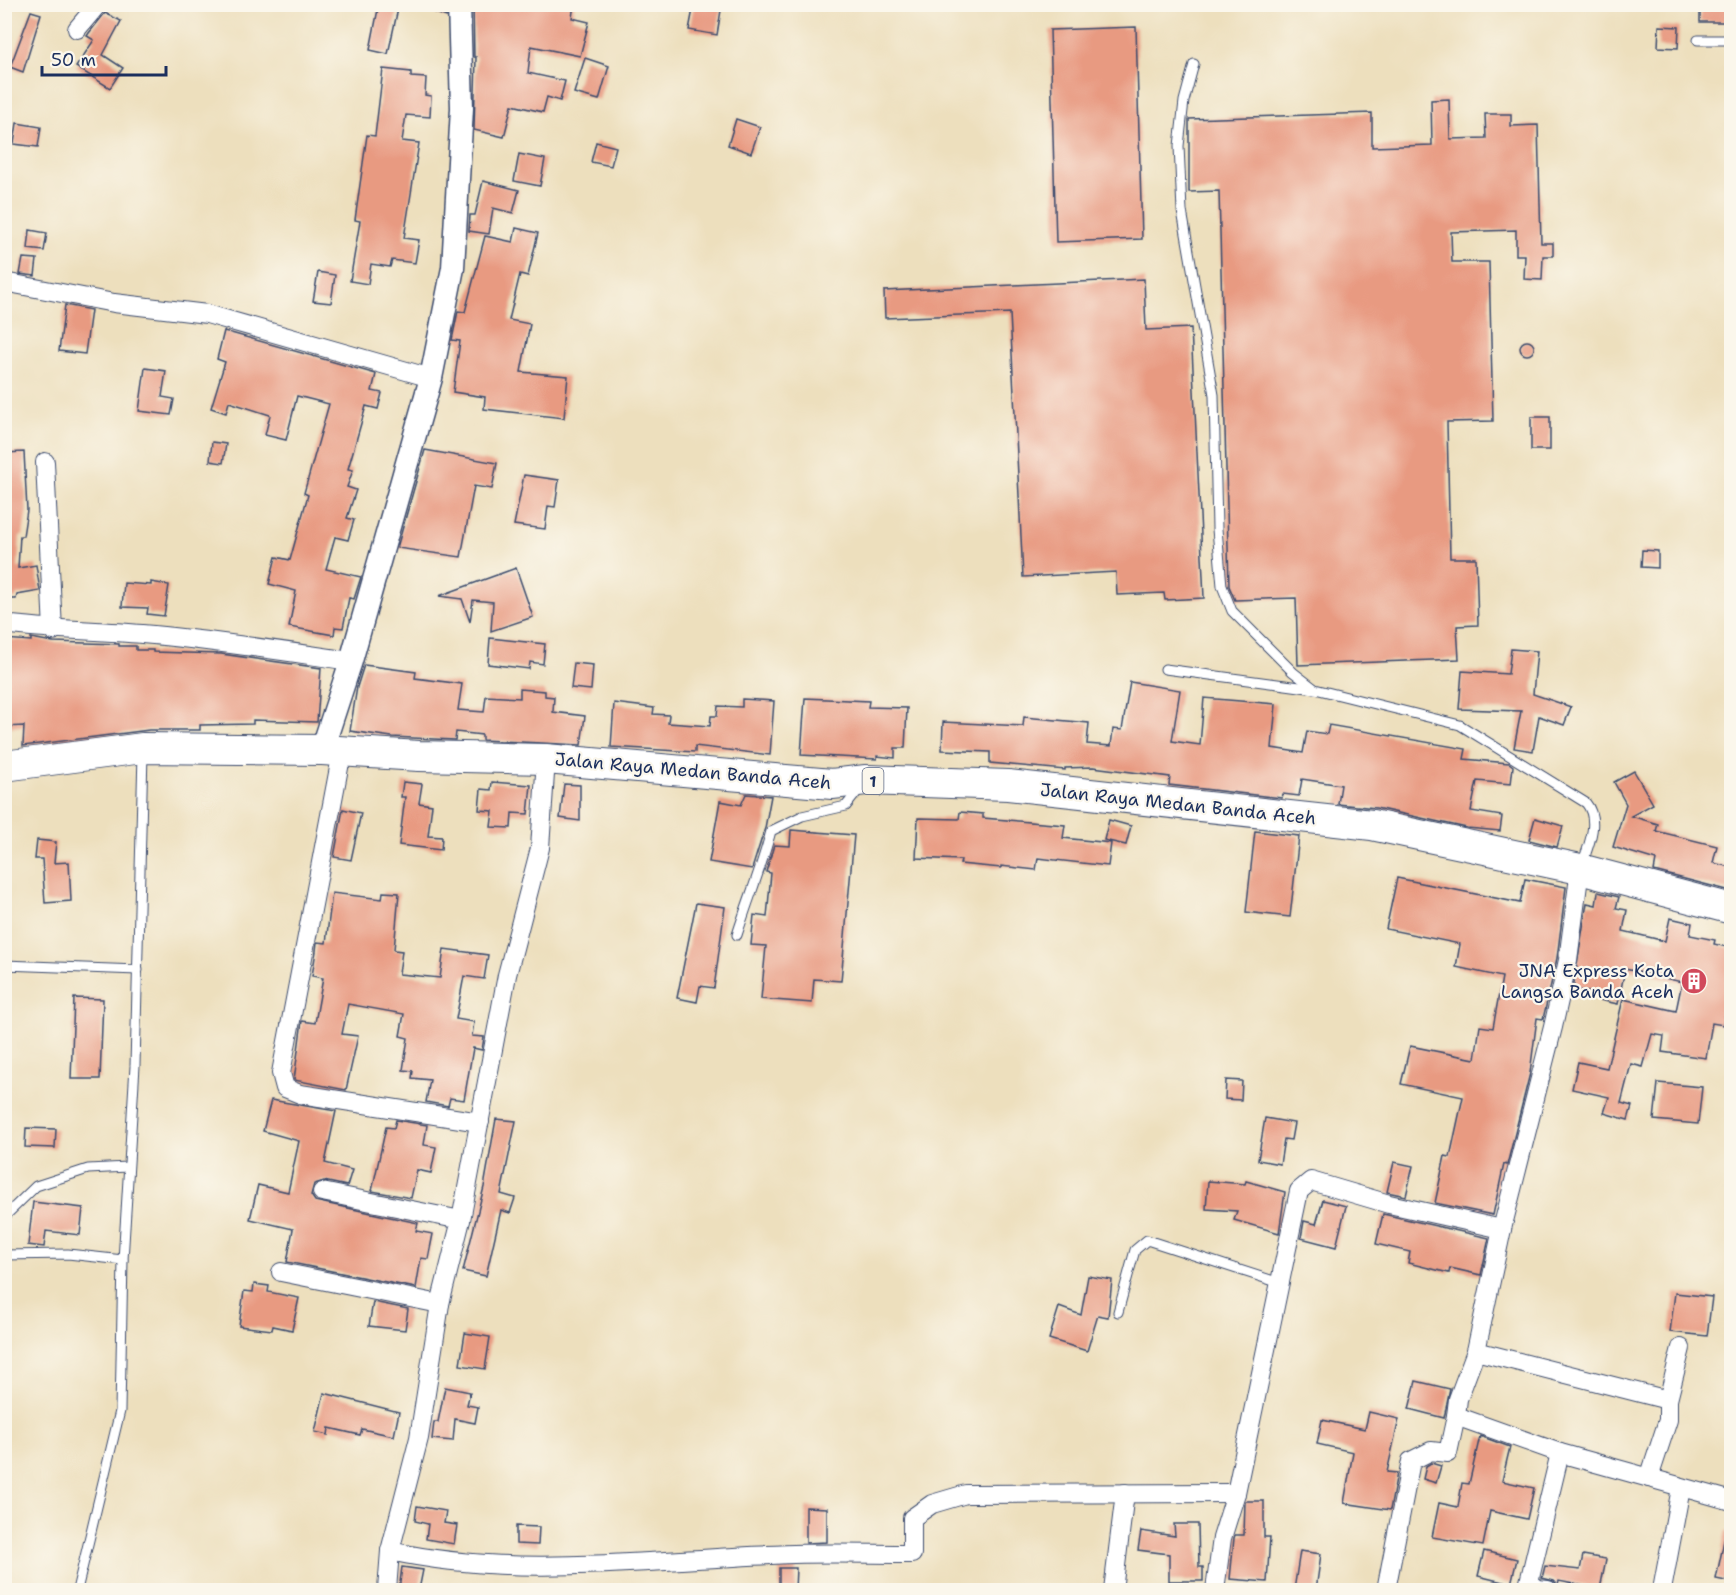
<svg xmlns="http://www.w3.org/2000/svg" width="1736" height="1595" font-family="'Shantell Sans',sans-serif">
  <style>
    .building { fill: #e89a81 }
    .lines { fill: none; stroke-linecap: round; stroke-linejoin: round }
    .service-casing { stroke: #3a496c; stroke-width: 11 }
    .minor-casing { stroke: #3a496c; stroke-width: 20 }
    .tertiary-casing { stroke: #3a496c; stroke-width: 25 }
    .trunk-casing { stroke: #3a496c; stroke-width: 32 }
    .service { stroke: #fff; stroke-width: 9 }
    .minor { stroke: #fff; stroke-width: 18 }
    .tertiary { stroke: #fff; stroke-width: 22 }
    .trunk { stroke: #fff; stroke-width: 30 }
    .labels { text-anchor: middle; stroke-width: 4.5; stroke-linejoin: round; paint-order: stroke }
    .shield { fill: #fbf7ec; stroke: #5e6b89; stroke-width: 1.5 }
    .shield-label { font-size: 16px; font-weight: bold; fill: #1b2f5e }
    .street-label { font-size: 18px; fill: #1b2f5e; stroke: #fbf7ec }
    .poi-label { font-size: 18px; fill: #1b2f5e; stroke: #fbf7ec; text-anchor: end }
  </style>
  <rect width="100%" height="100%" fill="#fbf7ec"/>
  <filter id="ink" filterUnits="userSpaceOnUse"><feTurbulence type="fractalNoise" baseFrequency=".0167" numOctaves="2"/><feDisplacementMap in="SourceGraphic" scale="12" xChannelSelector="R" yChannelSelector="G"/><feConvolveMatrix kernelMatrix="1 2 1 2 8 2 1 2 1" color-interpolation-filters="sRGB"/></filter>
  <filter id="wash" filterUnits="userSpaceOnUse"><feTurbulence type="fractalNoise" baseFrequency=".008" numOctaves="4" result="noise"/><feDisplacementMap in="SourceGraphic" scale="24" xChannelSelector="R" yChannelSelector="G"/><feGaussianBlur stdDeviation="1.35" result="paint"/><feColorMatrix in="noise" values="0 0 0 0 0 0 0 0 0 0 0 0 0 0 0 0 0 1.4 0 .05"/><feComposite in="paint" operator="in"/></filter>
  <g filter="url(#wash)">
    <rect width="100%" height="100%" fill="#eddfbd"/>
    <g id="blocks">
      <!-- building -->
      <g class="building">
        <path d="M379,4H399L388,54L370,50Z"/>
        <path d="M416,4H446V17L416,5Z"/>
        <path d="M473,4H574L572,18L589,22L580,56L531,46L528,73L565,81L560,101L547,97L543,112L512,105L504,137L474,130L476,57H474Z"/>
        <path d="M694,4H722L717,35L689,30Z"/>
        <rect x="1700" y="4" width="31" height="18"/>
        <path d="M31,11L41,14L23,72L10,67Z"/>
        <path d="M105,13L121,21L103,55L123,68L110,88L76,67L94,40L87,36L89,33Z"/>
        <path d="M1659,26L1679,27L1678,48L1658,47Z"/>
        <path d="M1136,27L1142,239L1056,242L1050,30Z"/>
        <path d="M585,58L609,66L599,100L574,93Z"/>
        <path d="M383,69L411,72V77L426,78L425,95L431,96L430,117L406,115L402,141L419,143L404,238L419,240L415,263L392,260L390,267L371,264L368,284L350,281L360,221L355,220L367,135L375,136Z"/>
        <path d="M1449,99L1450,139L1486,138L1485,114H1511V126L1538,125L1541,243H1553V256H1543L1542,280L1524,279L1525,255H1516V230L1451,232L1452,262H1489L1493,421L1447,422L1450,558H1476L1478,625L1457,626L1459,659L1298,665L1296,598L1235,600L1229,586L1219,191L1189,192V119L1372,113V147L1432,145L1431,100Z"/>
        <path d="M736,119L760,127L751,153L728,145Z"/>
        <path d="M17,123L41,127L38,147L14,144Z"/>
        <path d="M596,142L616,147L611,166L591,162Z"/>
        <path d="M519,154L545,159L540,186L514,181Z"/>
        <path d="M483,181L519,190L513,213L493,208L489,234L469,231L470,215H475Z"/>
        <path d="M516,228L538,233L528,276L520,274L509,320L530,324L521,372L568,376L564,418L484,409L485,397L453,392L460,341L452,340L458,311L465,312L485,236L513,242Z"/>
        <path d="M30,230L47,233L44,251L28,249Z"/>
        <path d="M23,258L37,259L35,276L20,274Z"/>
        <path d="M318,272L335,275L331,303L313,301Z"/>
        <path d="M1144,279L1146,330L1191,328L1204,598L1165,600L1164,593L1117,595L1116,572L1023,577L1010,313L885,318L884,291Z"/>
        <path d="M65,305L91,310L85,354L59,351Z"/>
        <path d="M224,331L376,374L372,391L382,393L378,409L366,406L348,469L353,470L347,487L356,490L347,518L354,520L348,540L335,537L326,569L361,577L354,599L349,598L343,628L335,627L334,635L289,627L296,591L269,584L276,557L290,560L308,495L304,493L329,404L297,396L286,440L265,435L270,415L229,402L226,413L211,408L225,362L217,359Z"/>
        <circle cx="1527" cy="348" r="7"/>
        <path d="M145,368L166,371L162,397L174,399L171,415L139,411Z"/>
        <rect x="1531" y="417" width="19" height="33"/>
        <path d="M212,442L226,444L223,463L210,461Z"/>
        <path d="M425,450L497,463L492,489L474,486L461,557L397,548Z"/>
        <path d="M24,452L27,510L23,536H20L18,568L36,565L40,591L17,595L16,599H10L4,560V453Z"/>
        <path d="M524,475L559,480L555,507L548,506L545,529L514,525Z"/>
        <path d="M1642,550L1658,551V568L1641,567Z"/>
        <path d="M516,568L533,617L491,631L493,602L473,600L470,622L462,599L439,596Z"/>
        <path d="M151,582L169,585L164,616L147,614L148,608L122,607L124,583L151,585Z"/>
        <path d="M31,638L53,642L119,644V646H136V650H153V652L221,654L321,668L317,722L253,720V724L200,725V730H149L23,746L24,726L4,727V639L31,641Z"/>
        <path d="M490,638L545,644L543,664L530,662L529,669L488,664Z"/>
        <path d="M1511,649L1537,651L1533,694L1571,707L1564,725L1539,716L1533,751L1514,748L1521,711L1459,709L1462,671L1508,674Z"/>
        <path d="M574,663L593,665L591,690L571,688Z"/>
        <path d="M364,665L416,672L415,678L462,684L458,710L484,712L486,696L520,698V689L545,691V696L554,697L553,712L585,716L581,745L482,740V735L456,732L455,740L392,737L350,731L357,687Z"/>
        <path d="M1130,682L1180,690L1172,741L1200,745L1204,698L1276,704L1272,748L1303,753L1307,731L1327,734L1329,725L1466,749L1464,759L1509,763L1513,766L1511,784L1477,781L1471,811L1502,816L1500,831L1467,828L1376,808L1338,804L1341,785L1302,779L1299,796L1283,794L1282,798L1169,785L1170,777L1093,767L1065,768V770L990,763V752L942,750L943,722L1023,726L1024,717L1089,723L1087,744L1111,746L1113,729L1122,730Z"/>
        <path d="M805,698L869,701L868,707L907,708L905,748H895V758L877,756V759L801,755Z"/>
        <path d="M742,699L774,701L770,755L695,746V752L611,747L614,703L654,708L653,714L669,715L668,723L710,726L711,716H717L718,706L742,707Z"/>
        <path d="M1634,771L1653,804L1631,816L1658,824L1656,831L1717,846L1713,863L1731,867V891L1654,871L1656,860L1613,847L1626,804L1614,782Z"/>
        <path d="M403,782L422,784L419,803L432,805L428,836L442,837L441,850L399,845L405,797H401Z"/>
        <path d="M492,782L531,785L528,814L512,813L511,828L491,827L493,811L479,810L481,789L491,790Z"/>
        <path d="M564,784L580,785V821L560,818Z"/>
        <path d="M746,794L771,796L765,828L752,869L709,862L720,801L741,805Z"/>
        <path d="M343,809L361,813L351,860L334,857Z"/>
        <path d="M960,812L983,814V818L1065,825L1063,838L1111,843L1108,866L1038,858L1036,870L1001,866V868L960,864L961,860L916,858L918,818L959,819Z"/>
        <path d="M1535,818L1563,826L1557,847L1529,840Z"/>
        <path d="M1109,820L1131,826L1126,845L1104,840Z"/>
        <path d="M791,830L854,835L841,981L814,979L812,1003L761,999L766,946L751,945L754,915L767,917L771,873L766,872L774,845L790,846Z"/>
        <path d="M1255,831L1299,836L1290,917L1246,912Z"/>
        <path d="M37,840L56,842L54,863L69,862L71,901L45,903L42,859H35Z"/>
        <path d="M1397,878L1520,903L1525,879L1566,887L1557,958L1543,1019L1537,1018L1530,1073L1507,1165L1504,1164L1493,1215L1435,1203L1445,1156L1450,1157L1463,1097L1401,1084L1410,1046L1475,1059L1480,1026L1493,1028L1502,977L1456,967L1460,944L1386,929Z"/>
        <path d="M383,892L399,893L394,950L402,951L399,974L440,978L444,949L488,955L484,979L464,976L456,1019L474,1022L472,1036L484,1037L482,1050L473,1048L464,1100L450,1098L448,1106L426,1102L430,1080L412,1078L413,1071L403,1070L408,1038L400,1036L404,1014L348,1004L342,1034L358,1036L346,1090L294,1080L302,1021L315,1023L323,978L312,976L316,951L317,942L326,943L332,893L382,899Z"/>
        <path d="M1598,892L1619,897L1616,908L1627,910L1623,931L1665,941L1670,918L1692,923L1690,935L1715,940L1714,944L1731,948V984L1723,1025L1712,1023L1706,1058L1662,1052L1664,1036L1652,1034L1643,1067L1631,1064L1621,1103L1632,1106L1628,1120L1604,1113L1609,1097L1572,1089L1578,1062L1607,1068L1623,999L1676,1011L1682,982L1625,969L1618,1004L1599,1000L1600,994L1573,989L1587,903L1596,905Z"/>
        <path d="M696,903L725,907L714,988L700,986L697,1002L677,998Z"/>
        <path d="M74,998L103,999L100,1079H71Z"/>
        <path d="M1226,1080L1242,1081L1241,1100L1225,1099Z"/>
        <path d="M1658,1083L1702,1087L1698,1124L1654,1120Z"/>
        <path d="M271,1100L336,1111L325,1163L352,1170L347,1186L324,1181L314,1184L311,1195L315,1201L418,1223L416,1231L433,1234L428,1259L421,1258L416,1288L287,1262L293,1229L250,1219L258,1185L288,1192L299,1141L263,1131Z"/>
        <path d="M1265,1118L1294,1123L1291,1140L1284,1139L1280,1164L1258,1160Z"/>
        <path d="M496,1119L516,1121L501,1194L515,1198L510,1213L501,1210L486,1276L463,1271L484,1187Z"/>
        <path d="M396,1120L427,1125L424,1145L436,1147L431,1173L417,1170L411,1198L372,1191L386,1127L394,1128Z"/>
        <path d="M26,1128L56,1129L55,1148L25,1147Z"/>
        <path d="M1394,1162L1413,1166L1406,1196L1387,1192Z"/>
        <path d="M1208,1181L1245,1184L1246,1181L1285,1192L1279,1233L1234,1220L1237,1211L1206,1209Z"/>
        <path d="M1323,1200L1346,1206L1336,1247L1301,1238L1304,1221L1316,1224Z"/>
        <path d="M33,1202L83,1208L80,1235L46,1231L44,1247L28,1245Z"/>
        <path d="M1383,1214L1489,1238L1481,1275L1450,1268L1449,1273L1408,1263L1410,1252L1376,1244Z"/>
        <path d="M1088,1276L1112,1280L1108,1317L1098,1315L1087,1351L1049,1339L1059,1307L1081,1315Z"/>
        <path d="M254,1284L269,1286L268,1292L299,1298L292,1330L273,1326L272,1330L239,1326L244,1291L253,1292Z"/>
        <path d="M1675,1293L1712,1297L1707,1336L1670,1332Z"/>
        <path d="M373,1302L408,1309L405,1330L369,1326Z"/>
        <path d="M465,1333L490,1337L485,1369L460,1365Z"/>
        <path d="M1416,1381L1450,1389L1444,1418L1409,1409Z"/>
        <path d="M445,1387L470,1392L467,1405L478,1407L475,1423L455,1419L453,1441L432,1439L434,1422H438Z"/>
        <path d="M324,1393L399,1412L394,1436L362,1429L360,1435L329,1428L328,1435L315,1432Z"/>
        <path d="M1369,1412L1399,1419L1387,1472L1397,1473L1390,1510L1344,1503L1353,1452L1317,1444L1322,1420L1365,1429Z"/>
        <path d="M1480,1436L1510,1447L1502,1481L1534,1488L1527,1519L1490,1511L1483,1546L1432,1537L1439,1503L1458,1507L1462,1483L1469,1484Z"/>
        <path d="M1431,1463L1441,1466L1436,1483L1423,1479L1426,1466Z"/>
        <path d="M1245,1501H1264V1537H1270L1267,1582L1230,1579L1234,1538L1235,1535H1244Z"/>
        <path d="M417,1506L446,1511L444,1523L457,1525L454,1544L426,1539L428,1524L415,1521Z"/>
        <path d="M806,1507L827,1508V1542L806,1543Z"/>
        <path d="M1174,1524H1198L1199,1567H1203V1581H1169V1554L1138,1550L1141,1531L1175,1536Z"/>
        <path d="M516,1526L539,1527L538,1545L516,1544Z"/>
        <path d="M1726,1531H1731V1582L1716,1579Z"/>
        <path d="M1300,1551L1321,1554L1316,1590H1294Z"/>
        <path d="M1484,1551L1517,1559L1511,1584L1478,1576Z"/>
        <path d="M1583,1555L1606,1559L1600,1589L1559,1581L1558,1585L1554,1581L1542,1578L1545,1566L1580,1570Z"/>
        <path d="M402,1567L423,1570L419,1590H399Z"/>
        <path d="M779,1568H796L795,1590H779Z"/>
      </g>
    </g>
  </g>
  <g filter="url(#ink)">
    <use href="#blocks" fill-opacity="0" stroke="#3a496c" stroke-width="1.5"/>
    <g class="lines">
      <defs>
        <g id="service">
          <path d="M1698,40H1732"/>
          <path d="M1194,64L1184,101L1179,146L1182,211L1214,395L1217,529L1222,586L1232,611L1293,672L1315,689"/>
          <path d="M1165,669L1315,689L1460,725L1586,803C1600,820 1589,845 1582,864"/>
          <path d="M737,935C748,900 762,866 771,831L802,816L846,806L861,787"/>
          <path d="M4,965L138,970"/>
          <path d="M4,1217L36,1186L88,1169L128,1167"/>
          <path d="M4,1255L68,1254L123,1260"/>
          <path d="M1118,1312L1135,1250L1147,1240L1280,1283"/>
          <path d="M77,1590L120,1411L123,1260L135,1066L143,753"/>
        </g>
        <g id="minor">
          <path d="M77,29L98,4"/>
          <path d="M4,282L114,303L207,314L431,378"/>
          <path d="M45,462L53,631"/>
          <path d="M4,624C50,630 96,630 142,634C212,640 281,651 351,661"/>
          <path d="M342,752L281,1073L285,1088L300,1094L480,1122"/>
          <path d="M1580,869L1568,960L1553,1027L1502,1229L1476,1351L1458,1399L1456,1416L1560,1453L1732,1501"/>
          <path d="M322,1192L461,1220"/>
          <path d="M281,1272L440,1304"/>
          <path d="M1476,1351L1668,1400"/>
          <path d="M1649,1478L1668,1420V1400L1681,1348"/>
          <path d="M390,1551C523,1580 660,1558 794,1554C833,1553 873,1554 912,1554V1518L932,1504L966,1494L1236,1493"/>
          <path d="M387,1590L390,1551L419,1438L440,1304L461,1220L507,975L540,848L546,759"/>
          <path d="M1113,1590L1125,1493"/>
          <path d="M1215,1590L1222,1538L1236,1493L1299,1191L1311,1181L1389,1204L1502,1229"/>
          <path d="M1386,1590L1411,1461L1431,1451L1448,1453L1456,1416"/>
          <path d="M1548,1590L1538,1589L1529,1582L1560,1453"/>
          <path d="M1662,1590L1681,1488"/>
        </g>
        <path id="tertiary" d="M322,750L351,661L431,378L453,268L462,108L459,4"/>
        <path id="trunk" d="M4,766L143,748L322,750L419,756L546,759L832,784L866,780L1008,785L1372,825L1580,869L1732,909"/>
      </defs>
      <!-- service casing -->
      <use href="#service" class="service-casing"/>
      <!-- minor casing -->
      <use href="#minor" class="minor-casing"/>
      <!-- tertiary casing -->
      <use href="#tertiary" class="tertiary-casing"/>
      <!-- trunk casing -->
      <use href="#trunk" class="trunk-casing"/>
      <!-- service -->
      <use href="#service" class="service"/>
      <!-- minor -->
      <use href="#minor" class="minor"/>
      <!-- tertiary -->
      <use href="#tertiary" class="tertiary"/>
      <!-- trunk -->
      <use href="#trunk" class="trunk"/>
    </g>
  </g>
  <!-- icons -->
  <defs>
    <symbol id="building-disc" viewBox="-11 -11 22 22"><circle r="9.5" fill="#d1495b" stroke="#fbf7ec"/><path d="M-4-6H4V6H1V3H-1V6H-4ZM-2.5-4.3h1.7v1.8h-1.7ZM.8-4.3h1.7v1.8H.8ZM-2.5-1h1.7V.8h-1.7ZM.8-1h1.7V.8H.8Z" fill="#fff"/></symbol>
  </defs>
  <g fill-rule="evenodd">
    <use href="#building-disc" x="1679" y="966" width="30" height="30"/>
  </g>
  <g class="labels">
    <!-- shield labels -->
    <rect class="shield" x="862.5" y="768" width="21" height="26" rx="4.5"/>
    <g class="shield-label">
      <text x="873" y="787">1</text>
    </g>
    <!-- street labels -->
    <g class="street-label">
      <text transform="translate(693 771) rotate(5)" y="6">Jalan Raya Medan Banda Aceh</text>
      <text transform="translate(1178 804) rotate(6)" y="6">Jalan Raya Medan Banda Aceh</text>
    </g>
    <!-- poi labels -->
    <g class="poi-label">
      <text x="1674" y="977">JNA Express Kota<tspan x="1674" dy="21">Langsa Banda Aceh</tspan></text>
    </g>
  </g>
  <!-- margin -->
  <rect width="1736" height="1595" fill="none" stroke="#fbf7ec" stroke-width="24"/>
  <!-- scale -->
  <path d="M42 66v9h124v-9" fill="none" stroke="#1b2f5e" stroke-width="3"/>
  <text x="51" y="66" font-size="18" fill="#1b2f5e" stroke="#fbf7ec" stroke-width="4.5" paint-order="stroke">50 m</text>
</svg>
